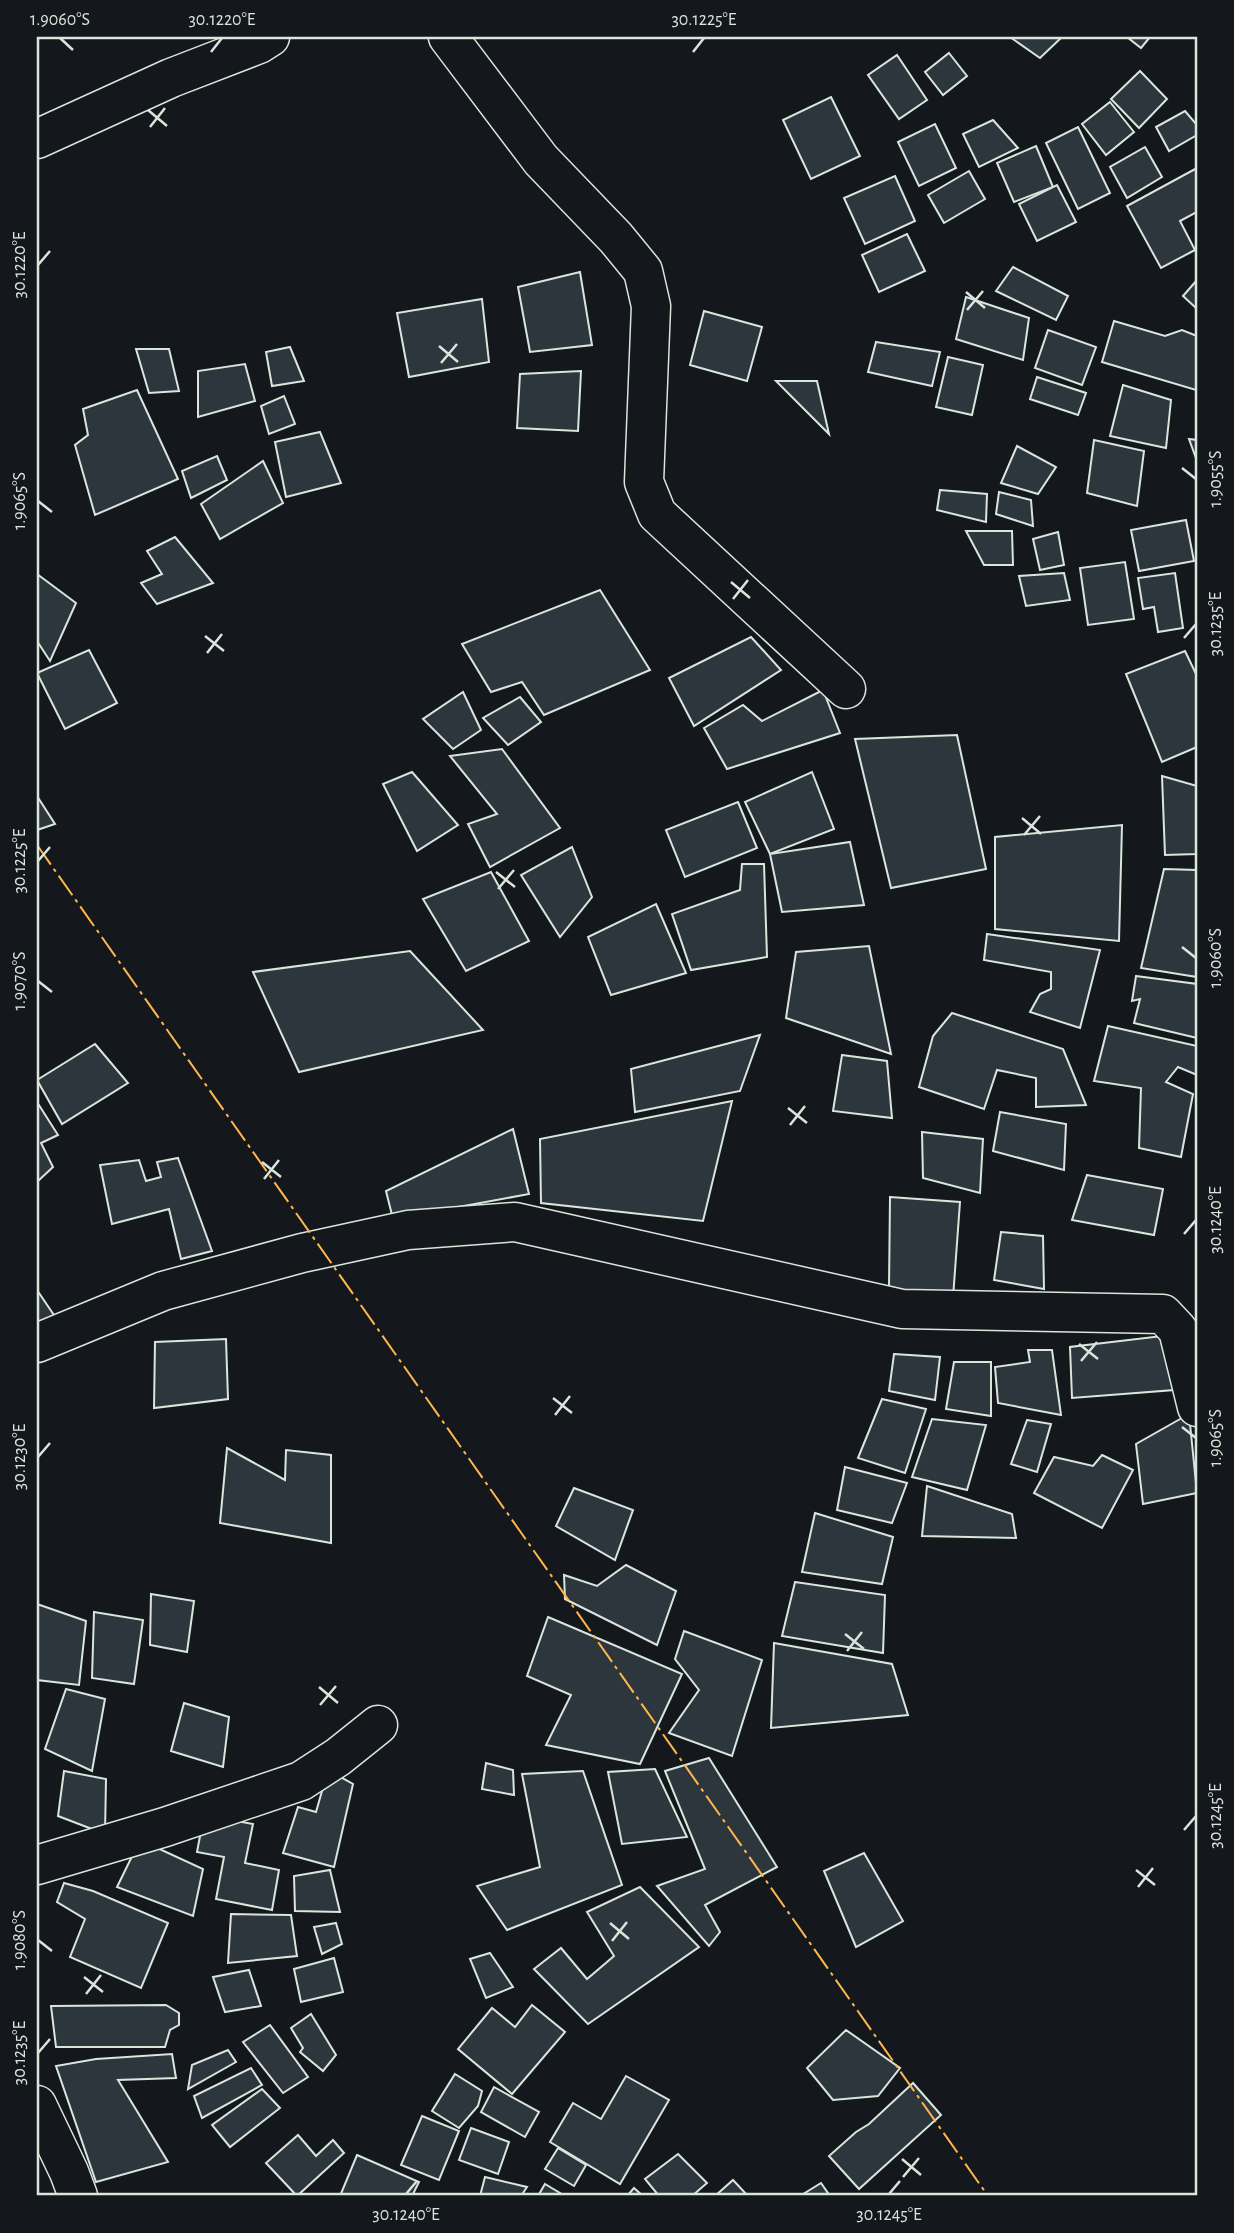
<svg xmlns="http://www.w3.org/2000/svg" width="1234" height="2233" font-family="'Alegreya Sans',sans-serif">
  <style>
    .building { fill: #2c363c; stroke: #d8e6dc; stroke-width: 2 }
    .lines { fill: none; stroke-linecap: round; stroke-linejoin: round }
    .street-casing { stroke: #d8e6dc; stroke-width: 41 }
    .street { stroke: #14181c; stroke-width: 38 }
    .power { stroke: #ffb74d; stroke-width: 2; stroke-dasharray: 24 5 3.5 5; stroke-linecap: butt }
    .ticks { fill: none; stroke: #d8e6dc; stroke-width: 2.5 }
    .neatline { fill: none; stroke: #d8e6dc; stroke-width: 2.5 }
    .ticks-label { font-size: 18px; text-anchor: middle; fill: #d8e6dc }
  </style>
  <rect width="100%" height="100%" fill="#14181c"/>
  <!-- building -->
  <g class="building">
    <path d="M1010,37H1062L1040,58Z"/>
    <path d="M1127,37H1150L1141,48Z"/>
    <path d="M949,53L967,76L943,95L925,72Z"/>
    <path d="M897,55L927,100L899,119L868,75Z"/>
    <path d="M1140,71L1167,99L1139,128L1111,99Z"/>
    <path d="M831,97L860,156L811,179L783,120Z"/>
    <path d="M1110,102L1134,132L1106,155L1082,124Z"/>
    <path d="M1185,111L1197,125V135L1169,151L1156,127Z"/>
    <path d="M993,120L1018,148L979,167L963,134Z"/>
    <path d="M935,124L956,168L919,186L898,142Z"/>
    <path d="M1078,127L1110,193L1078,209L1046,143Z"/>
    <path d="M1036,146L1053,187L1014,202L997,163Z"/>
    <path d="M1145,147L1162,177L1127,198L1110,167Z"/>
    <path d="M1197,168V212L1180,221L1195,250L1161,268L1127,206Z"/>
    <path d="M969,171L985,199L944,223L928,195Z"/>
    <path d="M895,176L915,221L865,244L844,198Z"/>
    <path d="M1057,185L1076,222L1037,241L1019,204Z"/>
    <path d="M907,234L925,271L879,292L862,255Z"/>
    <path d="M1013,267L1068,296L1056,320L996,291Z"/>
    <path d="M580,272L592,345L530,352L518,287Z"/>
    <path d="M1197,280V309L1183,296Z"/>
    <path d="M966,297L1029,318L1023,360L956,339Z"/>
    <path d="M482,299L489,362L409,377L397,313Z"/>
    <path d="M704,311L762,327L747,381L690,365Z"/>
    <path d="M1114,321L1165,336L1182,330L1197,336L1196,390L1102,362Z"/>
    <path d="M1048,330L1096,347L1082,385L1035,368Z"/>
    <path d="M876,342L940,352L932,386L868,372Z"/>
    <path d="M290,347L304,381L272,386L266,352Z"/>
    <path d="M136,349H169L179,391L149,393Z"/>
    <path d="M948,357L983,365L972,415L936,407Z"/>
    <path d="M245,364L255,401L198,417V371Z"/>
    <path d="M581,371L578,431L517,428L520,374Z"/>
    <path d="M1037,377L1086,393L1078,415L1030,399Z"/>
    <path d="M776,381H817L829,434Z"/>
    <path d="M1123,385L1171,400L1166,448L1110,436Z"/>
    <path d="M137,390L178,479L95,515L75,445L88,435L83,409Z"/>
    <path d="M284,396L295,424L269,434L261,406Z"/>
    <path d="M320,432L341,483L286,497L275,442Z"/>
    <path d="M1189,439L1197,440V461Z"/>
    <path d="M1094,440L1144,451L1137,506L1087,493Z"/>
    <path d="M1017,446L1056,467L1038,494L1001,483Z"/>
    <path d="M217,456L227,480L191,498L182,471Z"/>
    <path d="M263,461L283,503L220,539L201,504Z"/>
    <path d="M940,490L987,494L986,522L937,510Z"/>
    <path d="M999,492L1031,500L1033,526L996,514Z"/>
    <path d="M1186,520L1194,561L1139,571L1131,530Z"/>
    <path d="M966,531H1012L1013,565H984Z"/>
    <path d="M1058,532L1064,565L1040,570L1033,539Z"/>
    <path d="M175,537L213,583L157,604L141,583L162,574L147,551Z"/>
    <path d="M1125,562L1134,619L1088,625L1080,568Z"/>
    <path d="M1064,573L1070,600L1026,606L1019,576Z"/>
    <path d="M1175,573L1183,628L1158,632L1154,607L1143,609L1138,578Z"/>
    <path d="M37,574L76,603L50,661L37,641Z"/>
    <path d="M600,590L650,670L544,715L522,682L491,692L462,644Z"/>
    <path d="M751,637L781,670L694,726L669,678Z"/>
    <path d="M89,650L117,703L65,729L37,673Z"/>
    <path d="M1185,651L1197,676V747L1162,762L1126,674Z"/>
    <path d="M823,690L840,733L727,769L704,728L743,705L762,721Z"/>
    <path d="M463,692L481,730L453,749L423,719Z"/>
    <path d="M520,697L541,722L508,745L483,718Z"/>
    <path d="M957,735L986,869L891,888L855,739Z"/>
    <path d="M502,749L560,828L490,867L468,824L497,814L450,756Z"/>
    <path d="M412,772L458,825L417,851L383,784Z"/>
    <path d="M812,772L834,829L770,854L745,802Z"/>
    <path d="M1162,776L1197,786V854L1165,855Z"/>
    <path d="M37,796L55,824L37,830Z"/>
    <path d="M738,802L757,848L685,877L666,830Z"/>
    <path d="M1122,825L1119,941L995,929V837Z"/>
    <path d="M850,842L864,905L782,912L770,854Z"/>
    <path d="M572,847L592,897L560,937L521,875Z"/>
    <path d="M742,864H764L767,957L691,970L672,914L740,890Z"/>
    <path d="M1164,869L1197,870V977L1141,968Z"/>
    <path d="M491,872L529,941L466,971L423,899Z"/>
    <path d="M656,904L686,973L611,995L588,937Z"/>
    <path d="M987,934L1100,950L1080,1028L1030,1012L1040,994L1051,989V972L984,960Z"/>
    <path d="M869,946L891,1054L786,1018L796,952Z"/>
    <path d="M410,951L483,1030L299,1072L253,972Z"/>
    <path d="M1136,976L1197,984V1038L1134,1023L1140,999L1132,1001Z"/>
    <path d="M952,1013L1063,1049L1086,1105L1036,1107V1078L997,1070L984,1109L919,1087L933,1036Z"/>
    <path d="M1108,1026L1197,1046V1075L1178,1067L1166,1082L1193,1094L1181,1157L1139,1148L1141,1088L1094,1081Z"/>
    <path d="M760,1035L740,1091L635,1112L631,1069Z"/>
    <path d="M95,1044L128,1083L62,1124L37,1080Z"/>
    <path d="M842,1055L887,1061L892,1118L833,1111Z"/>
    <path d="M732,1101L703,1221L541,1203L540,1139Z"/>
    <path d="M37,1102L58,1135L41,1143L53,1167L37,1182Z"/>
    <path d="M1000,1112L1066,1124L1064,1170L993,1151Z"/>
    <path d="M513,1129L529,1194L393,1219L386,1191Z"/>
    <path d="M922,1132L983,1139L980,1193L923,1178Z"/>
    <path d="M178,1158L212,1251L181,1259L169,1209L112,1224L100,1165L139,1160L146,1181L161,1177L157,1162Z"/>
    <path d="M1087,1175L1163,1189L1154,1235L1072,1220Z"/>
    <path d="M890,1197L960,1202L953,1298L889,1288Z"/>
    <path d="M1001,1232L1043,1236L1044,1289L994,1280Z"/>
    <path d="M37,1290L60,1324L37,1332Z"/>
    <path d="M1162,1336L1174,1390L1072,1398L1070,1347Z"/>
    <path d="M226,1339L228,1399L154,1408L155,1342Z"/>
    <path d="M1028,1350H1052L1061,1415L998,1403L995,1367L1030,1362Z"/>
    <path d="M894,1354L940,1357L935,1400L889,1391Z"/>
    <path d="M954,1362H991V1416L946,1409Z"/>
    <path d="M882,1399L926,1409L905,1473L858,1458Z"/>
    <path d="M1189,1414L1197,1493L1143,1504L1136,1444Z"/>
    <path d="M932,1419L986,1425L967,1490L912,1477Z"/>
    <path d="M1027,1420L1051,1424L1037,1472L1011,1464Z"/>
    <path d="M227,1448L285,1480L286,1450L331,1455V1543L220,1523Z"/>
    <path d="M1102,1455L1133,1470L1102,1528L1034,1493L1054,1457L1093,1466Z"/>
    <path d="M845,1467L907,1483L892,1523L837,1510Z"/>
    <path d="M927,1486L1012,1514L1016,1538L922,1536Z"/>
    <path d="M574,1488L633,1510L615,1560L556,1526Z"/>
    <path d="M815,1513L893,1537L882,1584L802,1572Z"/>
    <path d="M626,1565L676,1591L657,1645L565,1599L564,1575L597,1586Z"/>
    <path d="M795,1582L885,1595L883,1653L782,1636Z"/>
    <path d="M151,1594L194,1601L187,1652L150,1645Z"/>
    <path d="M37,1604L86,1621L79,1685L37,1680Z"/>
    <path d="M94,1612L143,1620L134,1684L92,1678Z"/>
    <path d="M548,1617L682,1674L640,1764L546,1745L571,1695L527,1676Z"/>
    <path d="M684,1631L762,1660L732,1756L669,1733L699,1690L675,1659Z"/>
    <path d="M774,1643L892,1664L908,1715L771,1728Z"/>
    <path d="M66,1689L105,1699L92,1771L45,1749Z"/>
    <path d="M184,1703L229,1717L223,1767L171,1751Z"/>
    <path d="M709,1758L777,1867L705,1905L720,1932L709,1946L657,1886L705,1869L665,1771Z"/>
    <path d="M486,1763L513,1770L514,1795L482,1789Z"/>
    <path d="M655,1769L687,1837L622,1844L608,1772Z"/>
    <path d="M328,1770L353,1784L334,1867L283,1853L298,1807L316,1812Z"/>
    <path d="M64,1771L106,1779L105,1834L58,1816Z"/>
    <path d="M583,1771L622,1885L507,1930L477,1886L540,1867L522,1774Z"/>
    <path d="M204,1815L253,1824L245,1863L279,1870L272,1910L216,1899L224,1857L197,1852Z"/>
    <path d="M140,1840L203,1869L193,1916L117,1887Z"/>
    <path d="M864,1853L903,1921L856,1947L824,1871Z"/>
    <path d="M330,1870L340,1912L295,1911L294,1876Z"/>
    <path d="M64,1883L93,1891L168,1923L141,1988L70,1957L85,1919L57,1902Z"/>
    <path d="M640,1887L699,1947L588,2024L534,1969L561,1948L587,1979L614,1956L587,1912Z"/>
    <path d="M231,1914L291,1915L297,1956L228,1963Z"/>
    <path d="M336,1923L342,1944L322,1954L314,1927Z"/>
    <path d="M490,1953L513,1987L486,1998L470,1959Z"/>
    <path d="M334,1958L343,1992L301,2002L294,1969Z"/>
    <path d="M249,1970L261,2006L225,2012L213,1977Z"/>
    <path d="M166,2005L179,2013V2025L170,2030L165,2047H56L51,2006Z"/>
    <path d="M532,2005L565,2032L512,2094L458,2049L492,2008L515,2027Z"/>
    <path d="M311,2014L336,2055L323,2071L300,2052L303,2048L291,2028Z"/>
    <path d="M270,2025L308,2077L283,2093L243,2042Z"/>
    <path d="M846,2030L900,2068L878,2096L833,2100L807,2068Z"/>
    <path d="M228,2050L236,2062L188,2089L192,2065Z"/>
    <path d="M172,2054L176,2078L118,2080L168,2162L96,2182L56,2066L96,2059Z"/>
    <path d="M251,2068L262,2085L202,2118L194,2096Z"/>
    <path d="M455,2074L482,2091L478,2106L459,2128L432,2111Z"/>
    <path d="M626,2076L669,2100L620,2184L550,2142L573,2103L601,2119Z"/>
    <path d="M913,2083L941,2115L859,2189L829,2156L856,2132L869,2124Z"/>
    <path d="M494,2087L539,2112L525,2137L481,2112Z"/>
    <path d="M262,2089L280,2108L230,2147L212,2125Z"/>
    <path d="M422,2116L459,2131L439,2180L401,2165Z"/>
    <path d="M471,2128L509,2142L498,2174L459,2160Z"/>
    <path d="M298,2135L316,2156L333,2140L344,2153L297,2196L266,2163Z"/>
    <path d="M558,2148L586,2165L574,2186L545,2169Z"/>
    <path d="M678,2154L707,2183L692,2196H659L645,2179Z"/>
    <path d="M357,2155L419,2182L412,2196H340Z"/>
    <path d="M485,2177L527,2187L521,2196H480Z"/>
    <path d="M733,2180L748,2196H715Z"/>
    <path d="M821,2183L830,2196H800Z"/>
    <path d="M545,2184L565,2196H538Z"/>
    <path d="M634,2188L643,2196H627Z"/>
  </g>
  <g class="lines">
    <defs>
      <g id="street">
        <path d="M448,37L541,160L616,238L643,271L651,306L644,482L657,514L846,689"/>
        <path d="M37,139L171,78L259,44L270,37"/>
        <path d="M37,1343L163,1291L302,1253L408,1230L515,1222L902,1309L1163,1314L1178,1330L1197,1407"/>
        <path d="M37,1865L165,1827L301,1781L338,1757L378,1725"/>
        <path d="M37,2105L69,2172L78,2196"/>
      </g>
    </defs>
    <!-- street casing -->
    <use href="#street" class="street-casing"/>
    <!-- street -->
    <use href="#street" class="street"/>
    <!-- power -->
    <path class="power" d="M37,845L988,2196"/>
  </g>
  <!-- ticks -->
  <path class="ticks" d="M60,38L73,50M211,52L222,38M693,52L704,38M148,110L167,126M150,127L165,108M38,265L50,251M966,292L985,308M967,310L983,291M439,346L458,362M441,363L457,344M1182,468L1196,479M38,501L52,512M731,582L750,598M733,599L748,580M205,636L224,651M1184,638L1196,624M207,653L222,634M1022,818L1041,834M1024,835L1040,816M38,861L50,847M496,872L515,887M498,889L514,870M1182,947L1196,958M38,981L52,992M788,1108L807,1123M790,1125L805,1106M262,1162L281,1177M264,1179L279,1160M1184,1234L1196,1220M1079,1344L1098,1359M1081,1361L1097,1342M553,1398L572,1413M555,1415L570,1396M1182,1427L1196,1438M38,1457L50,1443M845,1634L864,1649M847,1651L862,1632M319,1687L338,1703M320,1705L336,1686M1184,1830L1196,1816M1136,1870L1155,1885M1138,1887L1153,1868M610,1923L629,1939M38,1940L52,1951M612,1941L627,1922M84,1977L103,1992M86,1994L101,1975M38,2053L50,2039M902,2159L921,2175M903,2177L919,2158M406,2194L417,2181M889,2194L900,2181"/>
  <!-- border -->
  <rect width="1234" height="2233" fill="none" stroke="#14181c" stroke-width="77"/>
  <rect x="38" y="38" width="1158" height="2156" class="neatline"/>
  <g class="ticks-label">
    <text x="60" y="25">1.9060°S</text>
    <text x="222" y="25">30.1220°E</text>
    <text x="704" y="25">30.1225°E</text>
    <text transform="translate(19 265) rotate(-90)" y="6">30.1220°E</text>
    <text transform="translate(1215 479) rotate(-90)" y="6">1.9055°S</text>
    <text transform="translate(19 501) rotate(-90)" y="6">1.9065°S</text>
    <text transform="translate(1215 624) rotate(-90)" y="6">30.1235°E</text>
    <text transform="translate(19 861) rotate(-90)" y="6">30.1225°E</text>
    <text transform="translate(1215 958) rotate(-90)" y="6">1.9060°S</text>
    <text transform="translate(19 981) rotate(-90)" y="6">1.9070°S</text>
    <text transform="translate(1215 1220) rotate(-90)" y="6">30.1240°E</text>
    <text transform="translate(1215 1438) rotate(-90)" y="6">1.9065°S</text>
    <text transform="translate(19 1457) rotate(-90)" y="6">30.1230°E</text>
    <text transform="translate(1215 1816) rotate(-90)" y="6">30.1245°E</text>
    <text transform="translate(19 1940) rotate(-90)" y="6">1.9080°S</text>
    <text transform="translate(19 2053) rotate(-90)" y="6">30.1235°E</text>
    <text x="406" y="2220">30.1240°E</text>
    <text x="889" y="2220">30.1245°E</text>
  </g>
</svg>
